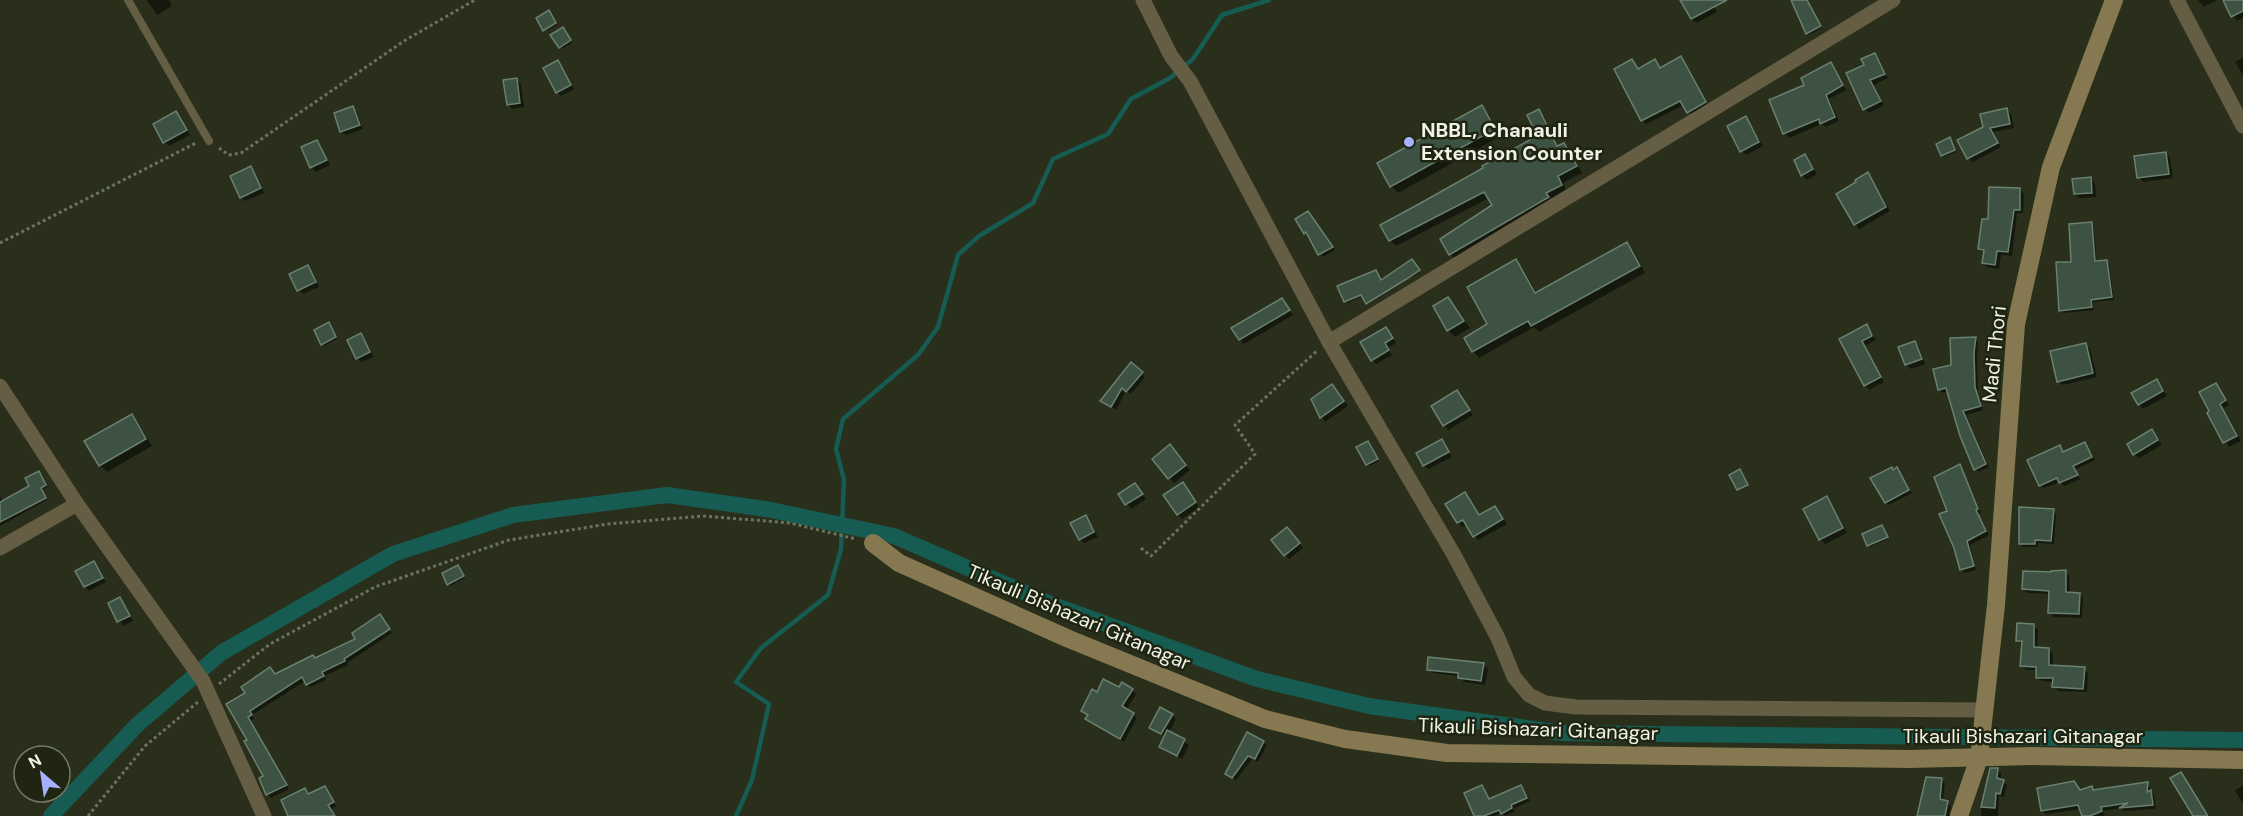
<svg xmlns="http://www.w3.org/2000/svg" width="2243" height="816" font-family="'DM Sans',sans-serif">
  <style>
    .shadow { fill: #0007 }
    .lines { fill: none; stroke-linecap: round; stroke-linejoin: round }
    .stream { stroke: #165c53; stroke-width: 4.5 }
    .canal { stroke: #165c53; stroke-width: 16 }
    .building { fill: #3d5243; stroke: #6a8070; stroke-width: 1.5 }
    .path { stroke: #6d7260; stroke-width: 3; stroke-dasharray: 3 3; stroke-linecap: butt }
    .lane { stroke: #665d45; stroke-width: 8 }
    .street { stroke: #665d45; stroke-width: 15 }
    .secondary { stroke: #867851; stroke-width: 18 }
    .poi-dot { fill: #a5b1fc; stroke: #1f2511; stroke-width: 2 }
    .labels { text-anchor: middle; stroke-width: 5; stroke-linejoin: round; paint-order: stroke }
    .poi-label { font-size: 20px; font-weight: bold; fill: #eff3e6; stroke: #1f2511; text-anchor: start }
    .street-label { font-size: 20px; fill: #eff3e6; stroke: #1f2511 }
  </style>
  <rect width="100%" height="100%" fill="#292f1a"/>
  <!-- shadow -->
  <g class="shadow">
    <path d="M147,0H169L172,6L157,15Z"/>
    <path d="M1687,0H1710L1717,12L1696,23L1692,19Z"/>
    <path d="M1792,0H1807L1822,28L1809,35Z"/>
    <path d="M2198,0H2217L2204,7Z"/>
    <path d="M2224,0H2243V18L2237,21Z"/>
    <path d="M551,14L557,25L546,31L544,30Z"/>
    <path d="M564,31L572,43L561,49L560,47Z"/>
    <path d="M1875,55L1879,59L1888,78L1874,85L1884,105L1869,113L1864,109L1866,66Z"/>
    <path d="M1681,58L1685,62L1709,107L1693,116L1684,105L1646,124L1642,120L1632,61L1639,70L1655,61L1661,69Z"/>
    <path d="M2243,58V75L2235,62Z"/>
    <path d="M557,62L574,89L561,96L557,92Z"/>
    <path d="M1831,63L1846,90L1829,99L1839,121L1826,127L1822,124L1789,138L1785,134L1771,101L1806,86Z"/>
    <path d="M516,80L521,84L524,107L512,109L508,104Z"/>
    <path d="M1481,107L1488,114L1501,136L1398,193L1391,186Z"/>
    <path d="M353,108L357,112L363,129L346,135L341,131Z"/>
    <path d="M2006,110L2011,114L2014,128L1993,132L2001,147L1973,162L1968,158L1984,128Z"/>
    <path d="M1538,111L1544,117L1559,147L1564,144L1570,151L1582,173L1563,183L1567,192L1456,260L1450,254L1494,206L1489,198L1396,246L1390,240L1539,137Z"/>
    <path d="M176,112L190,135L169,146L165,142Z"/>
    <path d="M1746,118L1763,146L1746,155L1742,151Z"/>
    <path d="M317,141L321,146L330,165L316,172L311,167Z"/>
    <path d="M1951,141L1956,152L1944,157L1943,155Z"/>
    <path d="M2166,153L2170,158L2173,178L2143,182L2139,177Z"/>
    <path d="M1805,156L1817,174L1807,180L1802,175Z"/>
    <path d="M250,168L255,173L264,193L245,201L241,197Z"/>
    <path d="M1868,174L1890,211L1859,229L1855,224Z"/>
    <path d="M2090,178L2095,183L2096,197L2079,198L2075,194Z"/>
    <path d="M2020,190L2024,194L2023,213H2017L2012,256L2001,255L1999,269L1987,267L1983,263L1985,253L1980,248L1990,220Z"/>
    <path d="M1311,216L1335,250L1323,257L1309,235L1305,233Z"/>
    <path d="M2091,223L2094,226L2097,263L2106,261L2109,264L2114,300L2093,302L2094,310L2063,313L2060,310L2073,264Z"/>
    <path d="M1626,244L1633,250L1645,273L1539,332L1534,327L1479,358L1473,351L1489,325L1516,261L1522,267L1537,294Z"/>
    <path d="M1414,263L1420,272L1369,304L1363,296L1347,303L1345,301Z"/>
    <path d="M307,267L319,287L303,294L299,290Z"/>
    <path d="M1282,299L1293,315L1244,344L1240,339Z"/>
    <path d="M1448,299L1470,328L1455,337L1448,330Z"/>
    <path d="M330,326L337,339L324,346L316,331Z"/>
    <path d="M1866,326L1876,340L1865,346L1884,382L1869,390L1865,385L1841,339Z"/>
    <path d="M1386,329L1396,343L1388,348L1392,355L1376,364L1372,360Z"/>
    <path d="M361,335L374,357L361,362L357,358Z"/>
    <path d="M1975,338L1978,342L1977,357L1978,392L1983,410L1966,415L1989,467L1979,472L1975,469L1949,391L1943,393L1939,389L1952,366Z"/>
    <path d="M1914,342L1919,347L1925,364L1911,369L1907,365L1900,347Z"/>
    <path d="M2086,345L2090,349L2097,377L2063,385L2058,381Z"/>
    <path d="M1142,373L1145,377L1131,394L1126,391L1116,410L1102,401Z"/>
    <path d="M2157,381L2167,396L2143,409L2139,404Z"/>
    <path d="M2216,385L2229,405L2223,408L2241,441L2229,447L2209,413Z"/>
    <path d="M1336,391L1348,406L1325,422L1313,400Z"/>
    <path d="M1457,392L1473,415L1448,430L1433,406Z"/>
    <path d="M131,416L138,423L152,446L107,472L100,465Z"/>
    <path d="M2152,431L2162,445L2139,458L2134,454Z"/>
    <path d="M1442,441L1452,457L1428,469L1424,465Z"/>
    <path d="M1368,442L1379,461L1369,466L1358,448Z"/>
    <path d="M2085,444L2095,460L2076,469L2080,479L2064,486L2060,482L2044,488L2040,485L2060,447L2065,454Z"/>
    <path d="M1174,450L1190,470L1174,483L1154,459Z"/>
    <path d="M1959,466L1963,470L1981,513L1978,514L1989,535L1970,545L1976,570L1965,573L1961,569L1949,512Z"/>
    <path d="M1897,469L1912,493L1889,505L1886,502L1894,471Z"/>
    <path d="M39,473L47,487L42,490L47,500L0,526V496L3,502L31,487Z"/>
    <path d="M1135,485L1146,499L1131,509L1120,494Z"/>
    <path d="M1187,488L1199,507L1182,519L1178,514Z"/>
    <path d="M1465,494L1480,516L1495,508L1507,524L1478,540L1467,524L1462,527L1458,522Z"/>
    <path d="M1827,498L1831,502L1847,533L1825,544L1820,539L1805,509Z"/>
    <path d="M2053,510L2056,514L2054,544L2038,543V547H2023L2020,543Z"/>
    <path d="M1085,516L1098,537L1084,543L1080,539Z"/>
    <path d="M1883,528L1888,539L1870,547L1869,545Z"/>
    <path d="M1292,533L1303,548L1289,559L1285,555Z"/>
    <path d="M94,563L106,582L89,591L85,587Z"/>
    <path d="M460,568L465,578L450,586L449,584Z"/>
    <path d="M2066,572L2069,576L2070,594H2080L2083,598L2082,618L2054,617L2050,613L2051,594L2027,593L2023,589Z"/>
    <path d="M120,599L133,621L123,626L110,604Z"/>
    <path d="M380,616L392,633L347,663L348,665L324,676L326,680L310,687L305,681L252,715L254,719L251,721L289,789L271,798L268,794L265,777L249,740L228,705L275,675L316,659L358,640Z"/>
    <path d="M2034,626L2038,630L2037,649H2049L2053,654V667L2084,669L2088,673L2087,692L2058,691L2054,686V682L2042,681L2037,677L2038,670H2026L2022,665L2023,645L2018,640Z"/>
    <path d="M1483,665L1488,669L1485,685L1464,682L1459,676L1433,673L1428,669Z"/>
    <path d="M1120,689L1132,690L1136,694L1126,710L1137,718L1124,742L1091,723L1087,719L1089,716L1082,711L1097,694Z"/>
    <path d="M1172,715L1176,719L1169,733L1189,745L1182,759L1160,747L1165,737L1151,727Z"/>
    <path d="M1248,734L1267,745L1258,762L1252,759L1236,780L1231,777Z"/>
    <path d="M1997,770L2001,773V781L2007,785L2004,797L1999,796L1998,816H1981L1983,797Z"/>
    <path d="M2181,774L2205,811L2211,816H2196Z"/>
    <path d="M1941,780L1945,783L1943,801L1951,806L1949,816H1919Z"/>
    <path d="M2147,784L2154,795L2156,809L2124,811L2120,808L2103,811L2105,815L2103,816H2084L2081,809L2046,814L2042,811L2091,788L2095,791Z"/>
    <path d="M1521,786L1530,801L1513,809L1515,811L1505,816L1502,813L1494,816H1475L1482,787L1490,800Z"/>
    <path d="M2243,786V804L2235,790Z"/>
    <path d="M325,787L336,806L331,809L335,816H290L305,790L309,795Z"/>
  </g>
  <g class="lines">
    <!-- stream -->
    <path class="stream" d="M736,816L752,780L769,704L736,682L761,648L828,595L841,549L844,480L836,449L843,419L918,355L938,327L958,255L979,236L1033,203L1053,159L1108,134L1131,99L1170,78L1193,59L1222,15L1269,0"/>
    <!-- canal -->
    <path class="canal" d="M51,816L137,725L221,653L393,554L513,515L667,495L766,509L894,536L1051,604L1257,679L1369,706L1563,733L2243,740"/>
  </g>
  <!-- building -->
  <g class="building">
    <path d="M1680,0H1727L1691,19Z"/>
    <path d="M1791,0H1807L1821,26L1806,34Z"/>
    <path d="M2223,0H2243V11L2231,17Z"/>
    <path d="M549,10L556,23L543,31L536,18Z"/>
    <path d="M563,27L571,40L559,48L550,35Z"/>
    <path d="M1875,53L1885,74L1870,80L1881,101L1863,110L1846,73L1864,65L1861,59Z"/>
    <path d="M1681,56L1706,102L1687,113L1680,101L1641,121L1614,69L1632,59L1638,69L1655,59L1660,68Z"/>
    <path d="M558,60L571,85L556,93L543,68Z"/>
    <path d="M1831,62L1843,85L1826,95L1835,117L1820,124L1819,119L1783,134L1769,100L1804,85L1801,78Z"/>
    <path d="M517,78L520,103L507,105L503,80Z"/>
    <path d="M1482,105L1495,129L1390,187L1377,163Z"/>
    <path d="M353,106L360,125L340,132L334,113Z"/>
    <path d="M2007,108L2010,124L1990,128L1998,143L1967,159L1957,140L1983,127L1980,114Z"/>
    <path d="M1539,109L1557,146L1564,143L1577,166L1558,176L1562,185L1546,193L1549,197L1449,255L1440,239L1492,205L1484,192L1389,241L1380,225L1419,204L1483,168L1482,166L1537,136L1527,115Z"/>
    <path d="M176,111L187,130L163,143L153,124Z"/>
    <path d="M1746,116L1759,142L1740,152L1727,126Z"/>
    <path d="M1950,137L1955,150L1941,156L1936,144Z"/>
    <path d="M317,140L327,160L310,168L301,147Z"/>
    <path d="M2166,152L2169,174L2137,178L2134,156Z"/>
    <path d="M1805,154L1813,169L1801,176L1794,160Z"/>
    <path d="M251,166L261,188L240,198L230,176Z"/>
    <path d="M1868,172L1886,207L1854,225L1836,194L1856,182L1855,180Z"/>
    <path d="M2091,177L2092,193L2074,194L2072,179Z"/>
    <path d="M1989,187L2020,188V210H2014L2008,252L1997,251L1995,265L1982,263L1984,250L1978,249L1982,219H1988Z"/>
    <path d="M1308,211L1333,247L1318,255L1306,232L1304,234L1295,219Z"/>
    <path d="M2092,222L2095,261L2107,260L2112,297L2091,300L2092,307L2059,311L2056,262H2071L2069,224Z"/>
    <path d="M1627,242L1640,266L1531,326L1528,321L1472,352L1464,338L1487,324L1467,287L1516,259L1535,293Z"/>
    <path d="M1412,259L1420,270L1405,280L1366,304L1361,295L1344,302L1337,286L1376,270L1381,280Z"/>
    <path d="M308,265L316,282L297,291L289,274Z"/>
    <path d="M1448,297L1464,321L1447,331L1433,306Z"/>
    <path d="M1282,298L1290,310L1239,340L1231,328Z"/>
    <path d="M329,322L336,337L321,345L314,330Z"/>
    <path d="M1867,324L1872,336L1862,341L1881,377L1864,386L1839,339Z"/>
    <path d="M1386,327L1393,338L1385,343L1389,350L1371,361L1360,342Z"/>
    <path d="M361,333L370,352L356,359L347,340Z"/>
    <path d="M1976,337L1974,353L1975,387L1981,406L1963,411L1986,464L1974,470L1960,436L1946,388L1938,390L1933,369L1951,365L1950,338Z"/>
    <path d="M1915,341L1922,359L1905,365L1898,347Z"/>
    <path d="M2086,343L2093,373L2057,382L2050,351Z"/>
    <path d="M1131,362L1143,372L1126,392L1122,388L1111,407L1100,401Z"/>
    <path d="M2157,379L2163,391L2138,405L2131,393Z"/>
    <path d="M2216,383L2226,400L2220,404L2237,436L2223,443L2207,413L2209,411L2199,392Z"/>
    <path d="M1332,384L1344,401L1320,418L1311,399Z"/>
    <path d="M1457,390L1470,410L1443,426L1431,406Z"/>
    <path d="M132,414L146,439L99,466L84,441Z"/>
    <path d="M2152,429L2158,440L2133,455L2127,444Z"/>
    <path d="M1442,439L1449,452L1423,466L1416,453Z"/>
    <path d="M1368,441L1378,459L1366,465L1356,447Z"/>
    <path d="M2085,442L2092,457L2073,466L2078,475L2059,483L2057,478L2039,486L2027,460L2060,445L2063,452Z"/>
    <path d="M1170,444L1186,465L1168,479L1152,459Z"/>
    <path d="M1960,464L1978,509L1976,510L1986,531L1967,541L1974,566L1960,570L1954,548L1939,514L1947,511L1934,477Z"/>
    <path d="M1892,467L1893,470L1897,467L1909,490L1885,503L1870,478Z"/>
    <path d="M1740,469L1748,485L1737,490L1729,475Z"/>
    <path d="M39,471L46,485L41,488L46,498L0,522V502L29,486L25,478Z"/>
    <path d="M1183,482L1196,502L1177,515L1163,495Z"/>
    <path d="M1135,483L1143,494L1125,505L1118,494Z"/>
    <path d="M1465,492L1479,515L1495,506L1503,519L1473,537L1463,520L1457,523L1445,504Z"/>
    <path d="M1827,496L1843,528L1819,540L1803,509Z"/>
    <path d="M2019,507L2054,509L2051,541L2035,540V544H2019Z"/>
    <path d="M1086,515L1094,532L1079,540L1070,523Z"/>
    <path d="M1882,525L1888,537L1867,546L1862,534Z"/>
    <path d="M1287,527L1300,543L1284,556L1271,540Z"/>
    <path d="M94,561L103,578L84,587L75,571Z"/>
    <path d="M458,565L464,576L447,585L442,573Z"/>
    <path d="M2066,570V592L2080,593L2079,614L2048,613L2049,591L2022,589L2023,571L2051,572V571Z"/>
    <path d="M120,597L130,616L117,622L108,603Z"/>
    <path d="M380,614L390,629L344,659L345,661L322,672L324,676L306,685L302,677L250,711L252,715L248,717L287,785L266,795L259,778L263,776L244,741L247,740L226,704L245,693L241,687L270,667L275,674L313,655L315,658L355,639L352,633Z"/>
    <path d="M2017,623L2034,624V647L2049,648V665L2085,667L2083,689L2052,687L2053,678H2036V667L2020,666L2022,641H2016Z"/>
    <path d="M1428,657L1484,663L1481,681L1458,678V673L1427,670Z"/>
    <path d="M1103,679L1119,687L1122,682L1133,689L1122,706L1134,713L1120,739L1085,719L1088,715L1081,711L1092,689L1097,692Z"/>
    <path d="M1160,707L1173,714L1161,734L1149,728Z"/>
    <path d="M1167,730L1185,739L1177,756L1159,747Z"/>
    <path d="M1247,732L1264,741L1255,759L1248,756L1232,778L1225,774Z"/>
    <path d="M1990,768H1998L1997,778L2004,780L2000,794L1996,793L1995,808L1981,807Z"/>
    <path d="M2181,772L2208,816H2193L2170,778Z"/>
    <path d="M1926,777L1942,778L1940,799L1948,801L1945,816H1917Z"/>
    <path d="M2074,781L2080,790L2092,786L2093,790L2148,782L2147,792L2151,790L2153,805L2119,808L2128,803L2101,807L2102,811L2090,816H2082L2078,805L2041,811L2037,788Z"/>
    <path d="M1482,785L1489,799L1521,785L1527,798L1511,805L1512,808L1501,814L1499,810L1484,816H1474L1464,793Z"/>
    <path d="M325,786L334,802L328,805L335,816H288L281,800L305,788L308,794Z"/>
  </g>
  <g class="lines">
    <!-- path -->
    <g class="path">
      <path d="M219,148L229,155L241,153L404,41L475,0"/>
      <path d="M0,243L196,143"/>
      <path d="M1141,548L1151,556L1255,454L1235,425L1318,350"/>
      <path d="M219,684L270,644L375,587L509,540L608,524L703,516L790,523L856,539"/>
      <path d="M88,816L145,746L198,702"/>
    </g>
    <!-- lane -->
    <path class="lane" d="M128,0L209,141"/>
    <!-- street -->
    <g class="street">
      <path d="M1143,0L1171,56L1190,81L1329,342L1454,555L1498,638L1514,677L1529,695L1545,703L1576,707L1983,710"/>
      <path d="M2177,0L2243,126"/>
      <path d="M1329,342L1893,0"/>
      <path d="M0,386L77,504L0,548"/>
      <path d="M77,504L203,681L264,816"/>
    </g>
    <!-- secondary -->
    <g class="secondary">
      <path d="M873,543L899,563L1069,639L1265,719L1345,739L1447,753L1909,759L2033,756L2243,760"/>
      <path d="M1959,816L1979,758L1996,605L2016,324L2051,167L2114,0"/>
    </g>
  </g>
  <!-- markers -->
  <circle class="poi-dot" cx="1409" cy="142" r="6"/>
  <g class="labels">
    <!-- poi labels -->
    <g class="poi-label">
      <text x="1421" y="137">NBBL, Chanauli<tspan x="1421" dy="23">Extension Counter</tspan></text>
    </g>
    <!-- street labels -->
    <g class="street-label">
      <text transform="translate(1994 354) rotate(-84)" y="7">Madi Thori</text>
      <text transform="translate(1079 617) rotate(23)" y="7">Tikauli Bishazari Gitanagar</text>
      <text transform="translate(1538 729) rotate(2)" y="7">Tikauli Bishazari Gitanagar</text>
      <text x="2023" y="743">Tikauli Bishazari Gitanagar</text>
    </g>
  </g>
  <!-- north arrow -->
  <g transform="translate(42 774) rotate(331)"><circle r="28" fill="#1f2511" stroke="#727766" stroke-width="1.5"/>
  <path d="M0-4.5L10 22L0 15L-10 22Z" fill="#a5b1fc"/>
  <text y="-9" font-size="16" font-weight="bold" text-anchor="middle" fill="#eff3e6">N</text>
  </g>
</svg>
